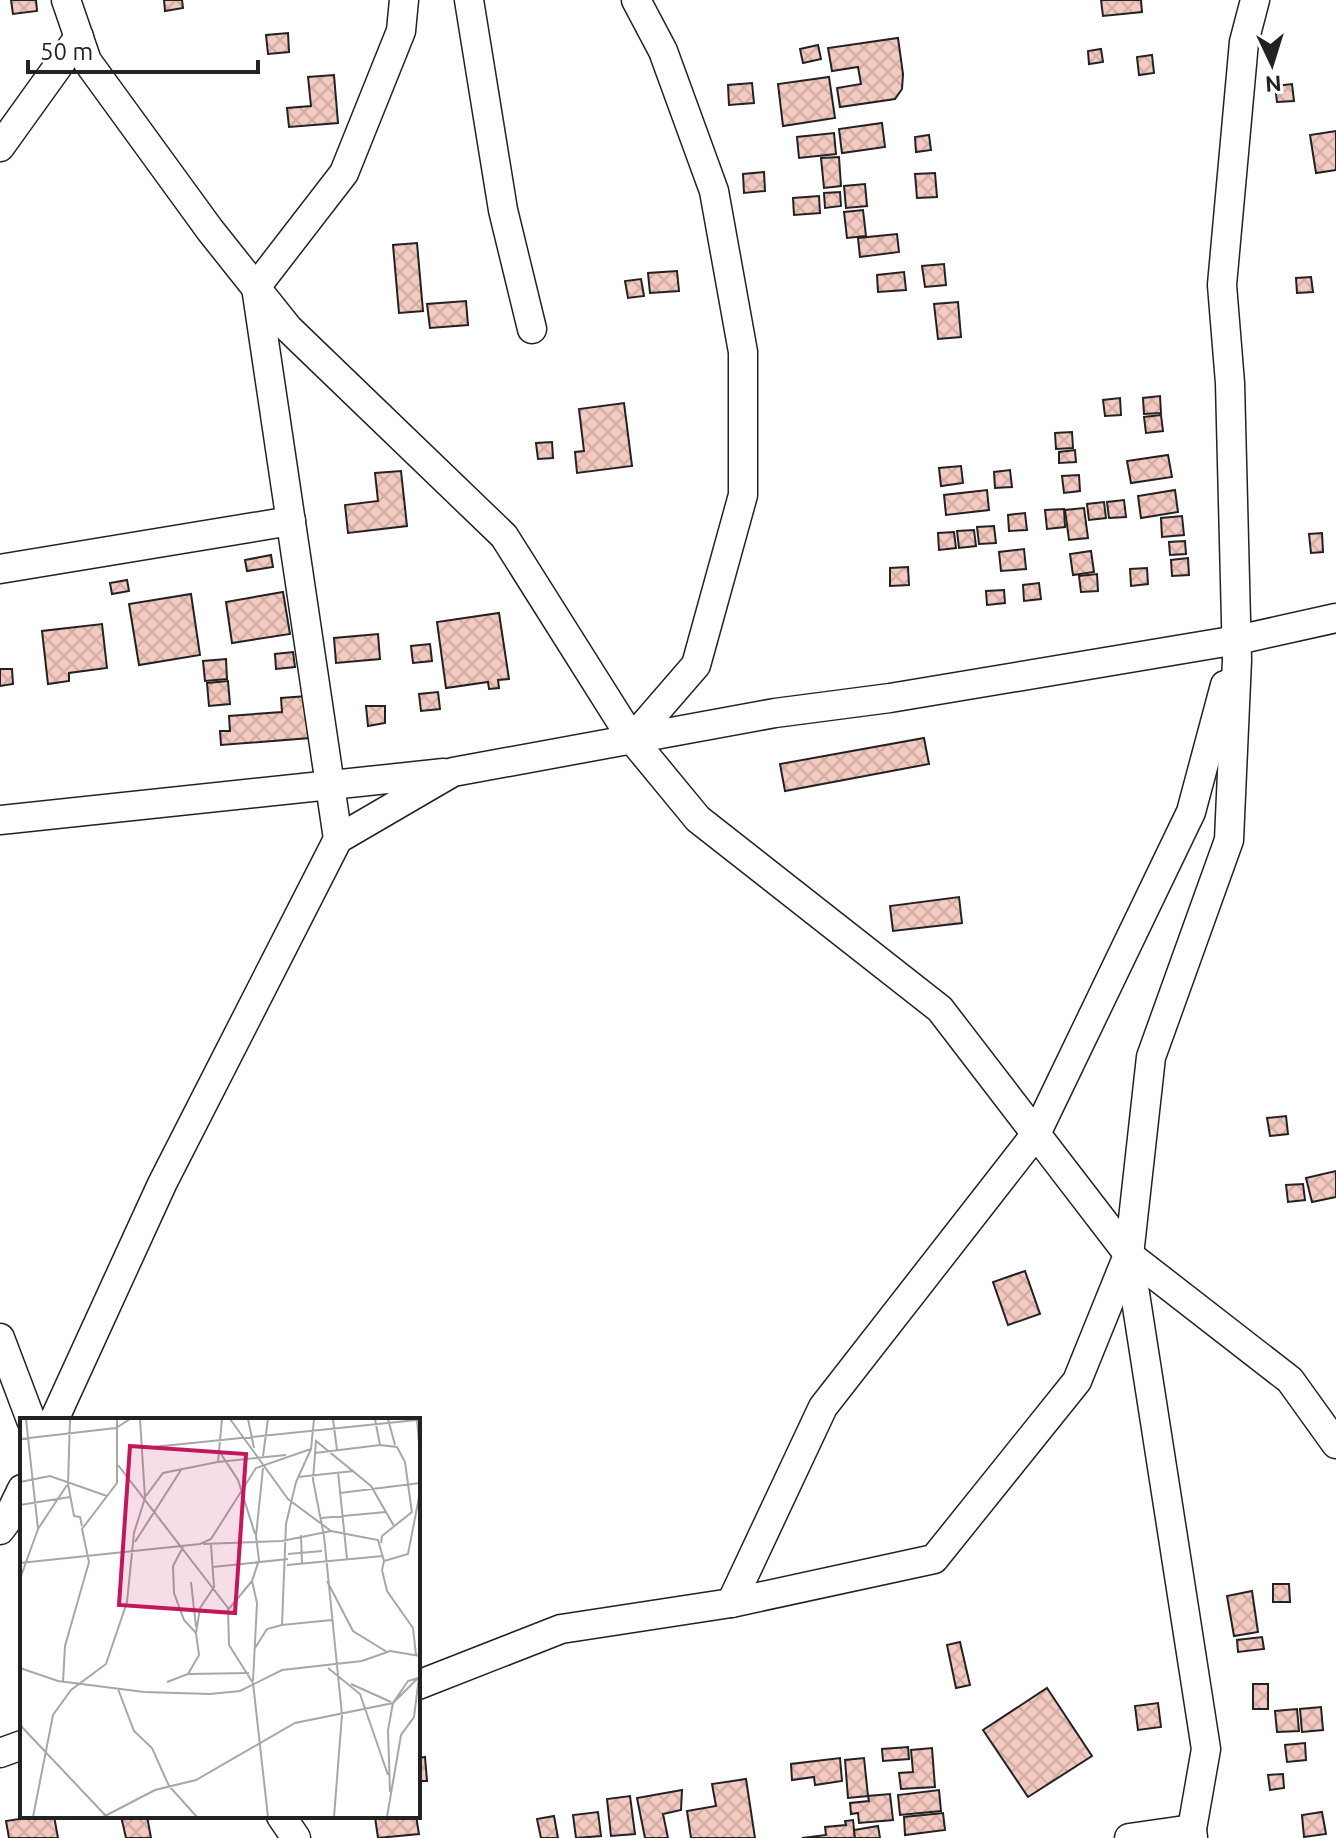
<svg xmlns="http://www.w3.org/2000/svg" width="1336" height="1838" font-family="Ubuntu,sans-serif">
  <style>
    .building { fill: url(#building-cross-hatch); stroke: #222; stroke-width: 2 }
    .lines { fill: none; stroke-linecap: round; stroke-linejoin: round }
    .street-casing { stroke: #222; stroke-width: 31 }
    .street { stroke: #fff; stroke-width: 28 }
    .inset-road { fill: none; stroke: #a7a7a7; stroke-width: 2 }
    .view { fill: #c2185b; fill-opacity: 0.15; stroke: #c2185b; stroke-width: 4 }
    .inset-edge { fill: none; stroke: #222; stroke-width: 4 }
  </style>
  <defs>
    <pattern id="building-cross-hatch" width="8" height="8" patternUnits="userSpaceOnUse" patternTransform="scale(2)"><rect width="8" height="8" fill="#f3c9c0"/><path d="M0 0l8 8M0 8l8-8" fill="none" stroke="#d0aca5"/></pattern>
  </defs>
  <rect width="100%" height="100%" fill="#fff"/>
  <!-- building -->
  <g class="building">
    <path d="M11,0H36L37,11L13,14Z"/>
    <path d="M164,0H182L183,8L165,11Z"/>
    <path d="M1101,0H1141L1142,12L1103,16Z"/>
    <path d="M288,33L289,52L268,54L266,35Z"/>
    <path d="M898,38L903,74L902,89L895,99L840,107L837,88L861,84L858,67L832,71L828,48Z"/>
    <path d="M818,45L821,59L803,63L800,49Z"/>
    <path d="M1101,49L1103,62L1089,64L1088,51Z"/>
    <path d="M1152,55L1154,73L1139,75L1137,57Z"/>
    <path d="M334,75L338,123L289,127L287,108L311,106L308,77Z"/>
    <path d="M829,77L835,118L783,126L778,84Z"/>
    <path d="M752,83L754,103L729,105L728,85Z"/>
    <path d="M1292,84L1294,101L1277,102L1275,86Z"/>
    <path d="M882,123L885,147L842,153L839,129Z"/>
    <path d="M1336,131V170L1316,173L1310,135Z"/>
    <path d="M834,133L836,154L799,158L797,137Z"/>
    <path d="M929,135L931,150L916,152L915,137Z"/>
    <path d="M839,157L841,186L824,188L821,158Z"/>
    <path d="M764,172L765,191L744,193L743,174Z"/>
    <path d="M935,173L937,197L917,198L915,174Z"/>
    <path d="M865,184L867,206L846,208L844,186Z"/>
    <path d="M840,192L841,206L825,208L824,193Z"/>
    <path d="M819,196L820,213L794,215L793,198Z"/>
    <path d="M863,210L866,236L847,238L844,212Z"/>
    <path d="M897,234L899,252L860,257L858,238Z"/>
    <path d="M417,243L423,311L399,313L393,245Z"/>
    <path d="M944,264L946,285L925,287L922,266Z"/>
    <path d="M677,271L679,291L650,293L648,273Z"/>
    <path d="M904,272L906,290L878,292L877,275Z"/>
    <path d="M1311,277L1313,292L1297,293L1296,278Z"/>
    <path d="M641,279L644,296L628,298L625,281Z"/>
    <path d="M466,301L468,325L430,328L427,304Z"/>
    <path d="M958,302L961,337L938,339L934,304Z"/>
    <path d="M1160,396L1161,413L1144,414L1143,398Z"/>
    <path d="M1120,398L1121,415L1105,416L1103,400Z"/>
    <path d="M624,403L632,466L577,473L575,452L584,451L579,409Z"/>
    <path d="M1161,415L1163,431L1146,433L1144,417Z"/>
    <path d="M1072,432L1073,448L1056,449L1055,433Z"/>
    <path d="M552,442L553,458L538,459L536,443Z"/>
    <path d="M1075,450L1076,462L1059,463V452Z"/>
    <path d="M1168,455L1172,477L1131,483L1127,461Z"/>
    <path d="M961,466L963,483L941,486L939,468Z"/>
    <path d="M1010,470L1012,487L995,488L994,472Z"/>
    <path d="M401,471L407,526L348,533L345,505L378,501L375,473Z"/>
    <path d="M1079,475L1080,491L1064,493L1062,476Z"/>
    <path d="M987,490L989,510L946,515L944,495Z"/>
    <path d="M1175,490L1178,512L1141,518L1138,496Z"/>
    <path d="M1124,500L1126,517L1109,518L1107,502Z"/>
    <path d="M1104,502L1106,518L1089,520L1087,504Z"/>
    <path d="M1084,508L1088,538L1069,540L1065,510Z"/>
    <path d="M1064,509L1065,527L1047,529L1045,510Z"/>
    <path d="M1025,513L1027,530L1009,531L1008,515Z"/>
    <path d="M1182,516L1184,535L1162,537L1161,518Z"/>
    <path d="M994,526L996,543L979,544L977,527Z"/>
    <path d="M974,530L976,546L959,548L957,531Z"/>
    <path d="M954,532L956,548L939,550L938,533Z"/>
    <path d="M1322,533L1323,552L1311,553L1309,534Z"/>
    <path d="M1185,541L1186,554L1170,555L1169,542Z"/>
    <path d="M1024,549L1026,569L1001,571L999,552Z"/>
    <path d="M1091,551L1094,572L1073,575L1070,554Z"/>
    <path d="M271,555L273,567L247,571L245,560Z"/>
    <path d="M1188,558L1189,575L1172,576L1171,560Z"/>
    <path d="M908,567L909,585L890,586V568Z"/>
    <path d="M1147,568L1148,584L1131,586L1130,569Z"/>
    <path d="M1097,574L1098,591L1081,592L1079,576Z"/>
    <path d="M127,580L129,591L112,594L110,583Z"/>
    <path d="M1039,583L1041,599L1024,601L1023,585Z"/>
    <path d="M1004,590L1005,603L987,605L986,591Z"/>
    <path d="M283,592L290,634L232,643L226,602Z"/>
    <path d="M191,594L200,655L139,665L129,604Z"/>
    <path d="M499,613L509,679L498,680L499,688L489,689L488,682L446,688L437,622Z"/>
    <path d="M102,624L107,668L69,673V681L48,684L42,631Z"/>
    <path d="M378,634L380,659L336,663L334,638Z"/>
    <path d="M430,644L432,661L413,663L411,646Z"/>
    <path d="M293,652L295,667L276,669L275,654Z"/>
    <path d="M226,659L227,679L205,681L203,661Z"/>
    <path d="M0,669H12L13,684L0,686Z"/>
    <path d="M228,681L230,704L209,706L207,683Z"/>
    <path d="M438,692L440,709L421,711L419,694Z"/>
    <path d="M307,696L310,738L221,745L220,731H230L229,716L282,712L281,698Z"/>
    <path d="M366,706H385V723L368,726Z"/>
    <path d="M924,738L929,764L785,791L780,764Z"/>
    <path d="M959,897L962,923L893,931L890,906Z"/>
    <path d="M1286,1116L1288,1134L1270,1136L1267,1118Z"/>
    <path d="M1336,1171V1197L1312,1202L1306,1178Z"/>
    <path d="M1303,1184L1305,1200L1288,1202L1286,1185Z"/>
    <path d="M1025,1271L1040,1314L1008,1325L993,1282Z"/>
    <path d="M1273,1584H1289L1290,1602H1273Z"/>
    <path d="M1252,1591L1258,1632L1234,1636L1227,1596Z"/>
    <path d="M1262,1637L1264,1649L1238,1652L1237,1640Z"/>
    <path d="M960,1642L970,1685L956,1688L947,1645Z"/>
    <rect x="1253" y="1684" width="15" height="25"/>
    <path d="M1047,1688L1092,1756L1028,1797L983,1730Z"/>
    <path d="M1158,1703L1161,1727L1138,1730L1135,1706Z"/>
    <path d="M1321,1707L1323,1730L1302,1732L1300,1709Z"/>
    <path d="M1297,1709L1299,1731L1277,1732L1275,1711Z"/>
    <path d="M1305,1743L1306,1760L1287,1762L1285,1745Z"/>
    <path d="M908,1747L909,1759L883,1761L882,1749Z"/>
    <path d="M932,1748L935,1787L901,1789L899,1773L913,1772L911,1750Z"/>
    <path d="M425,1757L427,1781H418V1758Z"/>
    <path d="M840,1758L842,1781L815,1785L814,1777L792,1780L791,1764Z"/>
    <path d="M864,1758L868,1796L848,1798L845,1760Z"/>
    <path d="M1283,1774L1284,1788L1270,1790L1268,1775Z"/>
    <path d="M746,1779L755,1838H691L687,1811L716,1806L712,1784Z"/>
    <path d="M682,1790L681,1810L663,1814L668,1838H645L637,1798Z"/>
    <path d="M939,1790L941,1811L900,1815L898,1795Z"/>
    <path d="M890,1794L893,1820L859,1823L858,1813L851,1814L850,1803L869,1801L868,1796Z"/>
    <path d="M630,1796L635,1834L611,1836L607,1799Z"/>
    <path d="M598,1812L601,1836L576,1838L573,1815Z"/>
    <path d="M1322,1812L1326,1834L1304,1837L1302,1815Z"/>
    <path d="M943,1813L945,1830L905,1835L904,1817Z"/>
    <path d="M38,1816H54L58,1838H9L6,1821Z"/>
    <path d="M121,1816H147L151,1838H126Z"/>
    <path d="M387,1816H416L419,1834L378,1838L375,1817Z"/>
    <path d="M554,1816L558,1838H541L537,1819Z"/>
    <path d="M853,1820L855,1838H802L826,1835L825,1827L846,1825L845,1821Z"/>
    <path d="M878,1826L880,1838H855L854,1830Z"/>
  </g>
  <g class="lines">
    <defs>
      <g id="street">
        <path d="M66,0L87,61L210,230L288,328L504,536L632,739L698,819L940,1009L1129,1255L1290,1380L1336,1444"/>
        <path d="M469,0L503,210L532,329"/>
        <path d="M0,147L79,37"/>
        <path d="M0,569L291,521"/>
        <path d="M632,739L696,665L743,495V352L714,191L663,51L636,0"/>
        <path d="M0,820L444,773"/>
        <path d="M338,839L256,287L344,173L401,31L404,0"/>
        <path d="M0,1338L31,1420"/>
        <path d="M54,1420L162,1184L338,839L453,772L775,713L890,698L1237,640L1336,618"/>
        <path d="M0,1530L6,1522L22,1489"/>
        <path d="M731,1603L823,1407L1036,1134L1191,812L1225,685"/>
        <path d="M418,1685L561,1629L731,1603L934,1559L1077,1381L1128,1255"/>
        <path d="M0,1753L22,1745"/>
        <path d="M281,1816L296,1838"/>
        <path d="M1129,1838L1192,1829"/>
        <path d="M1193,1838L1192,1829L1206,1749L1129,1255L1151,1057L1229,840L1237,660L1230,383L1222,285L1244,42L1255,0"/>
      </g>
    </defs>
    <!-- street casing -->
    <use href="#street" class="street-casing"/>
    <!-- street -->
    <use href="#street" class="street"/>
  </g>
  <!-- overview -->
  <g transform="translate(20 1418)">
    <rect width="400" height="400" fill="#fff"/>
    <path class="inset-road" d="M50,1L48,66L54,98L60,99L62,108M210,1L268,81L311,113L358,122L364,143M228,1L234,30M313,1L317,32M355,1L360,27L377,29L385,44L392,95M368,1L375,27M397,1L400,37M0,21L96,10L110,1M123,30L397,2M291,31L276,64L266,106L262,207L312,202M295,35L360,27M201,36L218,62L235,116M243,38L248,1M198,44L266,37M98,47L208,190L209,227L233,265L248,399M318,54L327,141M278,59L334,53M0,64L30,58L87,78M320,75L400,65M126,78L143,55L198,44L202,1M0,87L50,79M301,100L366,94M400,104V145M18,111L47,67M281,117L282,146M115,124L161,52M361,125L362,118L392,94M183,126L262,123L311,113M268,136L302,133M0,145L180,126L191,121L236,50L291,31L294,1M267,147L363,138M193,149L268,141M0,161L18,111L6,1M307,163L333,213L367,234M171,164L176,209M208,192L232,163M176,215L180,190L194,169L191,127M235,230L247,211L262,207M396,237L393,210L367,173L362,152L364,143L388,136L400,74M0,250L38,263L124,274L190,276L220,273L262,252L342,243L370,233L400,238M308,250L340,276L368,357M168,256L229,255M233,263L237,185L232,163L239,142L236,118L243,50M43,264L45,228L69,144L62,111L97,65V1M147,264L168,256L179,237L176,215L164,202L154,175L153,148L163,129M331,266L371,284M98,271L114,313L132,330L149,368L177,399M0,307L86,398M370,374L368,312L373,285L388,263L398,260M13,399L33,297L51,272L86,246L107,184L114,115L125,80L120,1M83,399L135,372L176,362L275,305L373,285L399,259L394,299L381,317L367,399M314,399L322,297L304,118L293,62L296,23L351,68L374,108"/>
    <path class="view" d="M110,28L226,36L215,195L99,187Z"/>
    <rect width="400" height="400" class="inset-edge"/>
  </g>
  <!-- north arrow -->
  <g transform="translate(1272 64) rotate(176)" stroke="#ffffff" stroke-width="6" paint-order="stroke">
  <path d="M0-6L14 30L0 20L-14 30Z" fill="#222222"/>
  <text y="-12" font-size="22" font-weight="bold" text-anchor="middle" fill="#222222">N</text>
  </g>
  <!-- scale -->
  <path d="M28 60v12h230v-12" fill="none" stroke="#222222" stroke-width="4"/>
  <text x="40" y="60" font-size="24" fill="#222222" stroke="#ffffff" stroke-width="6" paint-order="stroke">50 m</text>
</svg>
